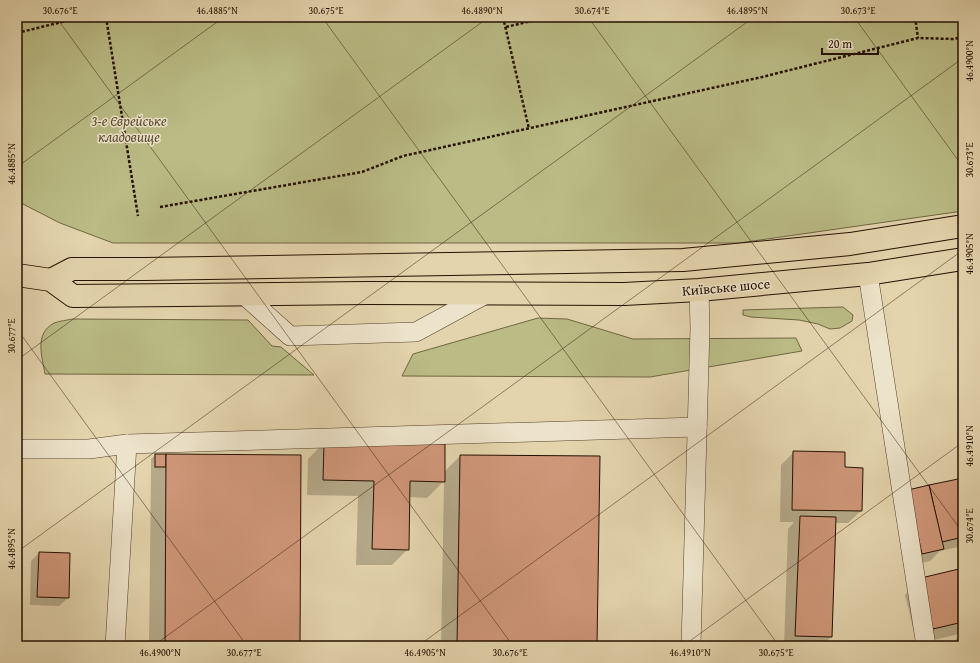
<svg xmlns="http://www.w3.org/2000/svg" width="980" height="663" font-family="'Gentium Book Plus',serif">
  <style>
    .green { fill: #babb85; stroke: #706642 }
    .shadow { fill: #0003 }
    .building { fill: #cf9779; stroke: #251000 }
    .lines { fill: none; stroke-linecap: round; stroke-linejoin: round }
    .minor-casing { stroke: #54412b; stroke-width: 20 }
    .major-casing { stroke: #251000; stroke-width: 24 }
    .path { stroke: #251000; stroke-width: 2.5; stroke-dasharray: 3 2; stroke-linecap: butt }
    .minor { stroke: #ede3ca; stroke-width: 19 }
    .major { stroke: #e3d4ad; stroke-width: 22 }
    .ticks { fill: none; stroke: #251000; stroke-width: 1; stroke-opacity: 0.45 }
    .labels { text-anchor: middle; stroke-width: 3; stroke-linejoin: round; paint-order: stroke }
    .park-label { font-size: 14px; font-style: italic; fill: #594c2f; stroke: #ede3ca }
    .street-label { font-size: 14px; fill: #251000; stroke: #ede3ca }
    .neatline { fill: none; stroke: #251000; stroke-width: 1.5 }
    .ticks-label { font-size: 10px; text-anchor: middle; fill: #251000 }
  </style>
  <rect width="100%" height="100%" fill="#e3d4ad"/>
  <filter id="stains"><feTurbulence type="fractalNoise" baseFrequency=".005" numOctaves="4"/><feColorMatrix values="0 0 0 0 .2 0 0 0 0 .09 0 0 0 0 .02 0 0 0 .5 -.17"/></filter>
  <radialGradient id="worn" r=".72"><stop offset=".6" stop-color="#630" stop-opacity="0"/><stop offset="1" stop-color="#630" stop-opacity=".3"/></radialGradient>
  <!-- green -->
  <g class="green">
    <path d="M17,17H963V211L739,243H113L60,223L17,201Z"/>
    <path d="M843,307L853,315L852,321L840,328L830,329L818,324L799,320L751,317L743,315V310Z"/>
    <path d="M538,318L567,319L633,339L796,338L802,351L650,377L402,376L413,354Z"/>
    <path d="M73,319L248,320L272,346L281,347L314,375L45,374C42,356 34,334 54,323C60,321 67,320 73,319Z"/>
  </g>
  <!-- shadow -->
  <g class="shadow">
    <path d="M324,443L444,472L460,456L596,646H441L444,481L427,498L409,497L408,549L392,565H356L358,496L307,495L308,459Z"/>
    <path d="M794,452L844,468L861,511L848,523H835L831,637L821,646H784L788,529L794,522H780L781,465Z"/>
    <path d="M155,455L300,456L299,646H149L151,472V459Z"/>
    <path d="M963,479V546L940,551L930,561L910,566L896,504Z"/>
    <path d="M39,553L68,598L59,606L30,605L31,561Z"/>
    <path d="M963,569V633L917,644L905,595L921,579Z"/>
  </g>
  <!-- building -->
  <g class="building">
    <path d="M324,442L445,444V482L410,481L409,550L372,549L374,481L323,480Z"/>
    <path d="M793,451L845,452V467L863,468L862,511L792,510Z"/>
    <rect x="155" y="454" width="11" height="13"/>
    <path d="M166,454L301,455L300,646H165Z"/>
    <path d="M460,455L600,456L597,646H457Z"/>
    <path d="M963,478V537L942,542L929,485Z"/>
    <path d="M929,485L944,549L922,554L908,490Z"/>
    <path d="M800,516L836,517L832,637L795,636Z"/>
    <path d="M39,552L70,553L69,598L37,597Z"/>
    <path d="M963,568V622L933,629L921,578Z"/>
  </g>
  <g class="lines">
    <defs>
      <g id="minor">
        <path d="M868,274L926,646"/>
        <path d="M243,294L290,336L416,332L488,293"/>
        <path d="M17,449H89L127,444L697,427"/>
        <path d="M115,646L127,444"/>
        <path d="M691,646L700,328L699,290"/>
      </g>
      <g id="major">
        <path d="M17,275L51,280L73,296L367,293L624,294L699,290L868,274L963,259"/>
        <path d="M51,280L72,269H145L683,260L850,244L963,226"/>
      </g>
    </defs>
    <!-- minor casing -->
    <use href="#minor" class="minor-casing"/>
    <!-- major casing -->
    <use href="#major" class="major-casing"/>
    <!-- path -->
    <g class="path">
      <path d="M106,17L138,216"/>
      <path d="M503,17L529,129"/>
      <path d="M915,17L918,38"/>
      <path d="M506,27L548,17"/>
      <path d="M17,33L82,17"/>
      <path d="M160,207L362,172L403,156L762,77L918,38L953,39L963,37"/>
    </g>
    <!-- minor -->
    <use href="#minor" class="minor"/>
    <!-- major -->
    <use href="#major" class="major"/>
  </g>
  <!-- ticks -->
  <path class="ticks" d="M56,17L513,646M322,17L779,646M588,17L963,533M854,17L963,167M17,167L224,17M17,329L247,646M17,360L489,17M17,552L754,17M153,646L963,58M418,646L963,250M683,646L963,442M948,646L963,635"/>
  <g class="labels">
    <!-- park labels -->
    <g class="park-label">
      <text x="129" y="126">3-е Єврейське<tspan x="129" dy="16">кладовище</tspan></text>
    </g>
    <!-- street labels -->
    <g class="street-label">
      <text transform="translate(726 287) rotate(-5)" y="5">Київське шосе</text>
    </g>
  </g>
  <!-- margin -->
  <rect width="980" height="663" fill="none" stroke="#e3d4ad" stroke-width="44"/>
  <!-- scale -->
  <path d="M822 48v6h56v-6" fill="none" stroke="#251000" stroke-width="2"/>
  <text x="828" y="48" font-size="12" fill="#251000" stroke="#ede3ca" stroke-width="3" paint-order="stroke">20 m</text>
  <rect x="22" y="22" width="936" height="619" class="neatline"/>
  <g class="ticks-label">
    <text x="60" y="14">30.676°E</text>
    <text x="217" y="14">46.4885°N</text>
    <text x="326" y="14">30.675°E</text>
    <text x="482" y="14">46.4890°N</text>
    <text x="592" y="14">30.674°E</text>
    <text x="747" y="14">46.4895°N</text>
    <text x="858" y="14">30.673°E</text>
    <text transform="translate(969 61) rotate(-90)" y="4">46.4900°N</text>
    <text transform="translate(969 160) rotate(-90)" y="4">30.673°E</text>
    <text transform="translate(11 164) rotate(-90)" y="4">46.4885°N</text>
    <text transform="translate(969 254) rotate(-90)" y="4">46.4905°N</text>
    <text transform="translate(11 336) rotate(-90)" y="4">30.677°E</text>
    <text transform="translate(969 446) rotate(-90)" y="4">46.4910°N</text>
    <text transform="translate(969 526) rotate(-90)" y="4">30.674°E</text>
    <text transform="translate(11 549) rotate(-90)" y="4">46.4895°N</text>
    <text x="160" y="656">46.4900°N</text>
    <text x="244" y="656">30.677°E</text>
    <text x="425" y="656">46.4905°N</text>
    <text x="510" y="656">30.676°E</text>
    <text x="690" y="656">46.4910°N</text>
    <text x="776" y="656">30.675°E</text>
  </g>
  <rect width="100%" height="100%" filter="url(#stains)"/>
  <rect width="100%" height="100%" fill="url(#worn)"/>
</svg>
